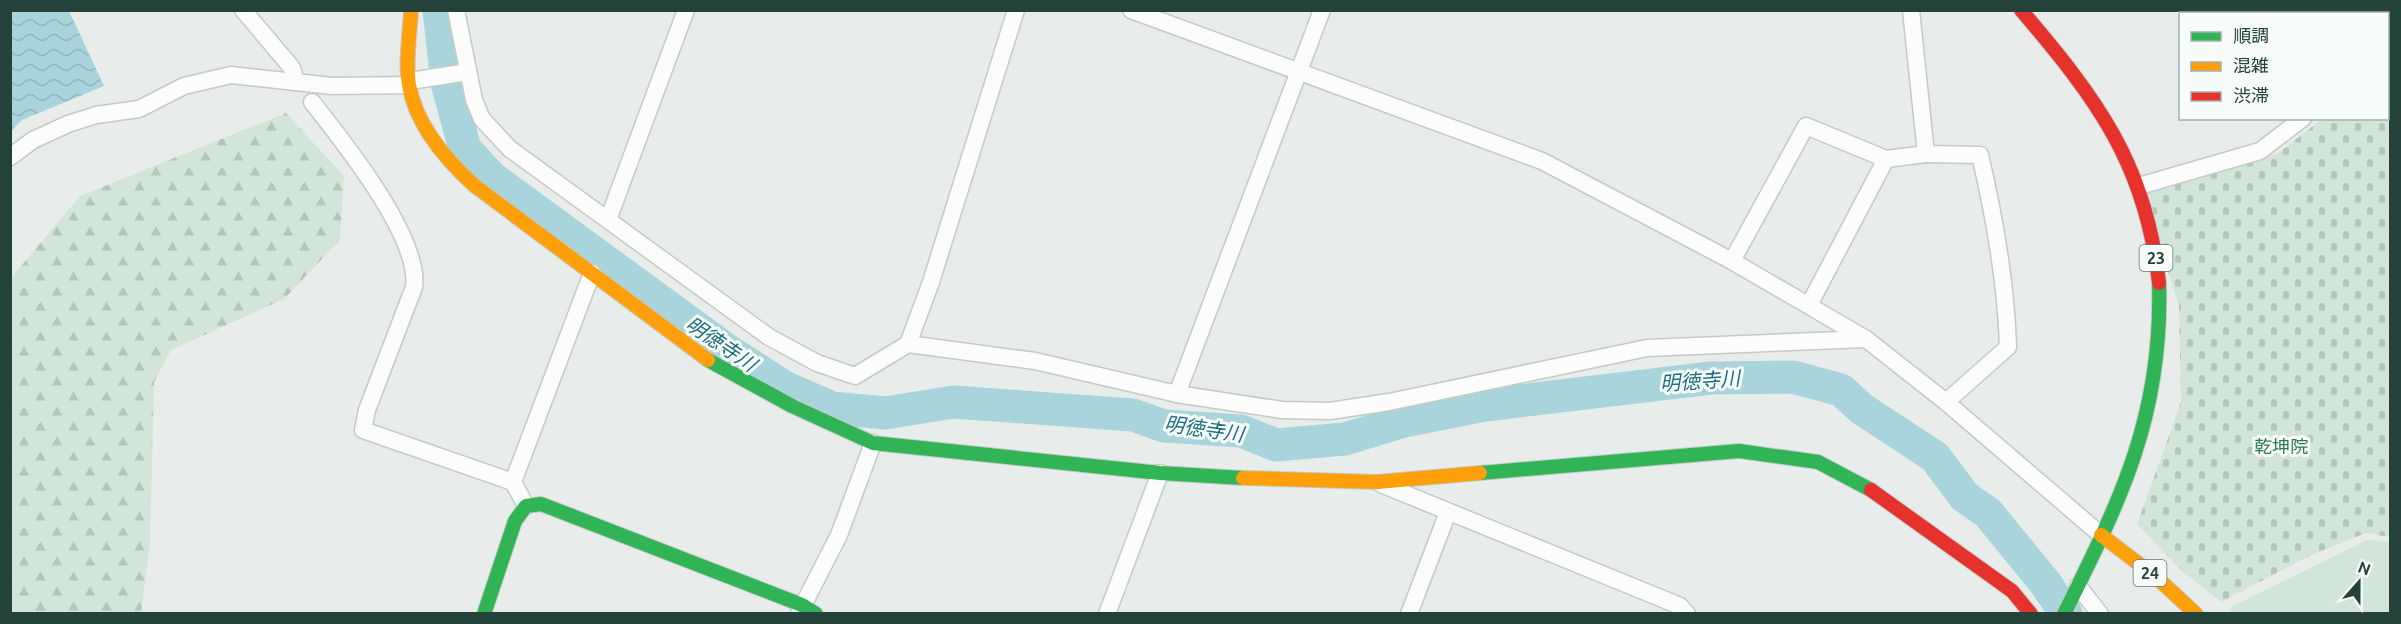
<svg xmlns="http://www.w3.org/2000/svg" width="2401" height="624" font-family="Ubuntu,'Noto Sans JP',sans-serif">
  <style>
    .forest { fill: url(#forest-firs) }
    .cemetery { fill: url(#cemetery-stones) }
    .park { fill: #d1e6d8 }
    .water { fill: url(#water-waves) }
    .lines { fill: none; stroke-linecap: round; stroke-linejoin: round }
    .river { stroke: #a9d4db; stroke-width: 33 }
    .street-casing { stroke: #c5cac8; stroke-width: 19 }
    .fast-casing { stroke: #c3cbc8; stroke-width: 16 }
    .slow-casing { stroke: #c3cbc8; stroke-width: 16 }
    .jam-casing { stroke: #c3cbc8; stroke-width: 16 }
    .street { stroke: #fcfcfc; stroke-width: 16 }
    .fast { stroke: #30b455; stroke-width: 14 }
    .slow { stroke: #ff9f0a; stroke-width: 14 }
    .jam { stroke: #e5322d; stroke-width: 14 }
    .labels { text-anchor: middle; stroke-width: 6; stroke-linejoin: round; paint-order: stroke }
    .shield { fill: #f7fbf9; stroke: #637a73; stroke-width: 1.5 }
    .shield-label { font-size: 16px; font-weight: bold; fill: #24423a }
    .park-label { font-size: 18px; fill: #2d7a4b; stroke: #f7fbf9 }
    .water-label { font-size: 20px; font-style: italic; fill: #1c6f80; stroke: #f7fbf9 }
  </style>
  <defs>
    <pattern id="forest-firs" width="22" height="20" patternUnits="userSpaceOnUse" patternTransform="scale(1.5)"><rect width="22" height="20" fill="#d1e6d8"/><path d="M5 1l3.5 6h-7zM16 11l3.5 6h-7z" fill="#b3c6ba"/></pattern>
    <pattern id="cemetery-stones" width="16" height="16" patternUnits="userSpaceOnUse" patternTransform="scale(1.5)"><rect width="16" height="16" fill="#d1e6d8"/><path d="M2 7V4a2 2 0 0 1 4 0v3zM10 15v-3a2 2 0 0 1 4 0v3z" fill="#b3c6ba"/></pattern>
    <pattern id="water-waves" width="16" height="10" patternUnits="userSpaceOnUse" patternTransform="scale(1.5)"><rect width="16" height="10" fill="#a9d4db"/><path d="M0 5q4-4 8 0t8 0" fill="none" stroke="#91b7bd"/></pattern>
  </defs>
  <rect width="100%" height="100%" fill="#e8edeb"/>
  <!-- forest -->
  <path class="forest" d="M286,113L344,176L340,240L284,299L171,350L154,382L150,543L141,613H11V278L80,196Z"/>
  <!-- cemetery -->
  <path class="cemetery" d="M2390,45V537L2366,533L2309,556L2221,602L2181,570L2137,524L2181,402L2179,305L2139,186L2277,154L2322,119L2388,118V49Z"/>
  <!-- park -->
  <path class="park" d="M2367,540L2390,542V613L2235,614L2229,608Z"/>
  <!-- water -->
  <path class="water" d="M11,10L69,11L104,86L22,120L11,131Z"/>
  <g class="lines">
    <!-- river -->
    <path class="river" d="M439,10L447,83L465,149L492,178L727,350L786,388L832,408L885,413L954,402L1133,415L1164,426L1241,431L1276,445L1345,439L1404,421L1485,405L1711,378L1793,377L1841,390L1862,409L1935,457L1965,497L1988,513L2046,584L2066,614"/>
    <defs>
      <g id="street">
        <path d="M243,10L292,68L296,82"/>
        <path d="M456,10L474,100L482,119L510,149L769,337L817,363L855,376L908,344L931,282L1016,10"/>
        <path d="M1131,10L1542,161L1732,261L1866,339L1946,402L2101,535"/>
        <path d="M1911,10L1926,154L1980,155C1995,219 2006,281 2008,347L1946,402"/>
        <path d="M2388,27L2390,23"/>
        <path d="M410,81L468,72"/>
        <path d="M312,102C342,140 421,238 414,287L367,410L363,430L513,482"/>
        <path d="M10,157L33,140L68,124L96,115L139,109L184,86L231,75L332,86L409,85"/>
        <path d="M2139,186L2260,151L2303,118"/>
        <path d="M608,220L686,10"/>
        <path d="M1732,261L1806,126L1886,159L1926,154"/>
        <path d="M1809,305L1886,159"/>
        <path d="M908,344L1035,361L1177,394L1282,410L1330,411L1389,402L1647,348L1866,339"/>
        <path d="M1177,394L1322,10"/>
        <path d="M1381,484L1680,606L1687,614"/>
        <path d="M526,506L513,482L592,273"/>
        <path d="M2078,586L2100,614"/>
        <path d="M799,613L839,535L873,443"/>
        <path d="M1107,614L1160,473"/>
        <path d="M1409,614L1448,512"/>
      </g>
      <g id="fast">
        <path d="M708,360L792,406L873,443L1160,473L1243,478"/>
        <path d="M1480,473L1739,451L1818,462L1871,490"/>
        <path d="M484,614L515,521L526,506L541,504L802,605L816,614"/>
        <path d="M2064,614C2121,499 2163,415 2159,283"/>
      </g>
      <g id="slow">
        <path d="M411,10C410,34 405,62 409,85C416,125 446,160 475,186L708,360"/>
        <path d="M1243,478L1377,482L1480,473"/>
        <path d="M2101,535L2156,577L2196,614"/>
      </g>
      <g id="jam">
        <path d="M2021,10C2097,99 2146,164 2159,283"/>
        <path d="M1871,490L2012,591L2031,614"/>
      </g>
    </defs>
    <!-- street casing -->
    <use href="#street" class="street-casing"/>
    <!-- fast casing -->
    <use href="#fast" class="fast-casing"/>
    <!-- slow casing -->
    <use href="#slow" class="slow-casing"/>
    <!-- jam casing -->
    <use href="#jam" class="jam-casing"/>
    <!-- street -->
    <use href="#street" class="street"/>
    <!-- fast -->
    <use href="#fast" class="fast"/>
    <!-- slow -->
    <use href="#slow" class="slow"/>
    <!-- jam -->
    <use href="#jam" class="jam"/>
  </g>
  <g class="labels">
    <!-- shield labels -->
    <g class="shield">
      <rect x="2139.5" y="245" width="33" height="26" rx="4.5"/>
      <rect x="2133.5" y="560" width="33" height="26" rx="4.5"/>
    </g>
    <g class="shield-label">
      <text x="2156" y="264">23</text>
      <text x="2150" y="579">24</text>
    </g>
    <!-- park labels -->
    <g class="park-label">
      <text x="2281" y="453">乾坤院</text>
    </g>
    <!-- water labels -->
    <g class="water-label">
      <text transform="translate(721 344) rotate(34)" y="7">明徳寺川</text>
      <text transform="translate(1700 381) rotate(-4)" y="7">明徳寺川</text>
      <text transform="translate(1204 429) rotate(8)" y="7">明徳寺川</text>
    </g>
  </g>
  <!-- border -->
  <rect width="2401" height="624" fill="none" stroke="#24423a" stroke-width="24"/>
  <!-- legend -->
  <rect x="2179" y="12" width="210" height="108" fill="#f7fbf9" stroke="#a3b1ad" stroke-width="1.5"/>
  <rect x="2191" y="32" width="30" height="9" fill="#30b455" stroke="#a3b1ad" stroke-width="1.5"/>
  <text x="2233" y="42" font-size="18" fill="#24423a">順調</text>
  <rect x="2191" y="62" width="30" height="9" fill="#ff9f0a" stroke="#a3b1ad" stroke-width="1.5"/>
  <text x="2233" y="72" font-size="18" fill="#24423a">混雑</text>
  <rect x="2191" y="92" width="30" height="9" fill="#e5322d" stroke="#a3b1ad" stroke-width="1.5"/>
  <text x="2233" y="102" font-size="18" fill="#24423a">渋滞</text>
  <!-- north arrow -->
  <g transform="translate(2359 582) rotate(21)" stroke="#f7fbf9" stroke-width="4.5" paint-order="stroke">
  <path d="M0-4.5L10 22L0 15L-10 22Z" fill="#24423a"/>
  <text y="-9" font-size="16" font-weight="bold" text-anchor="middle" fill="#24423a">N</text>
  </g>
</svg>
